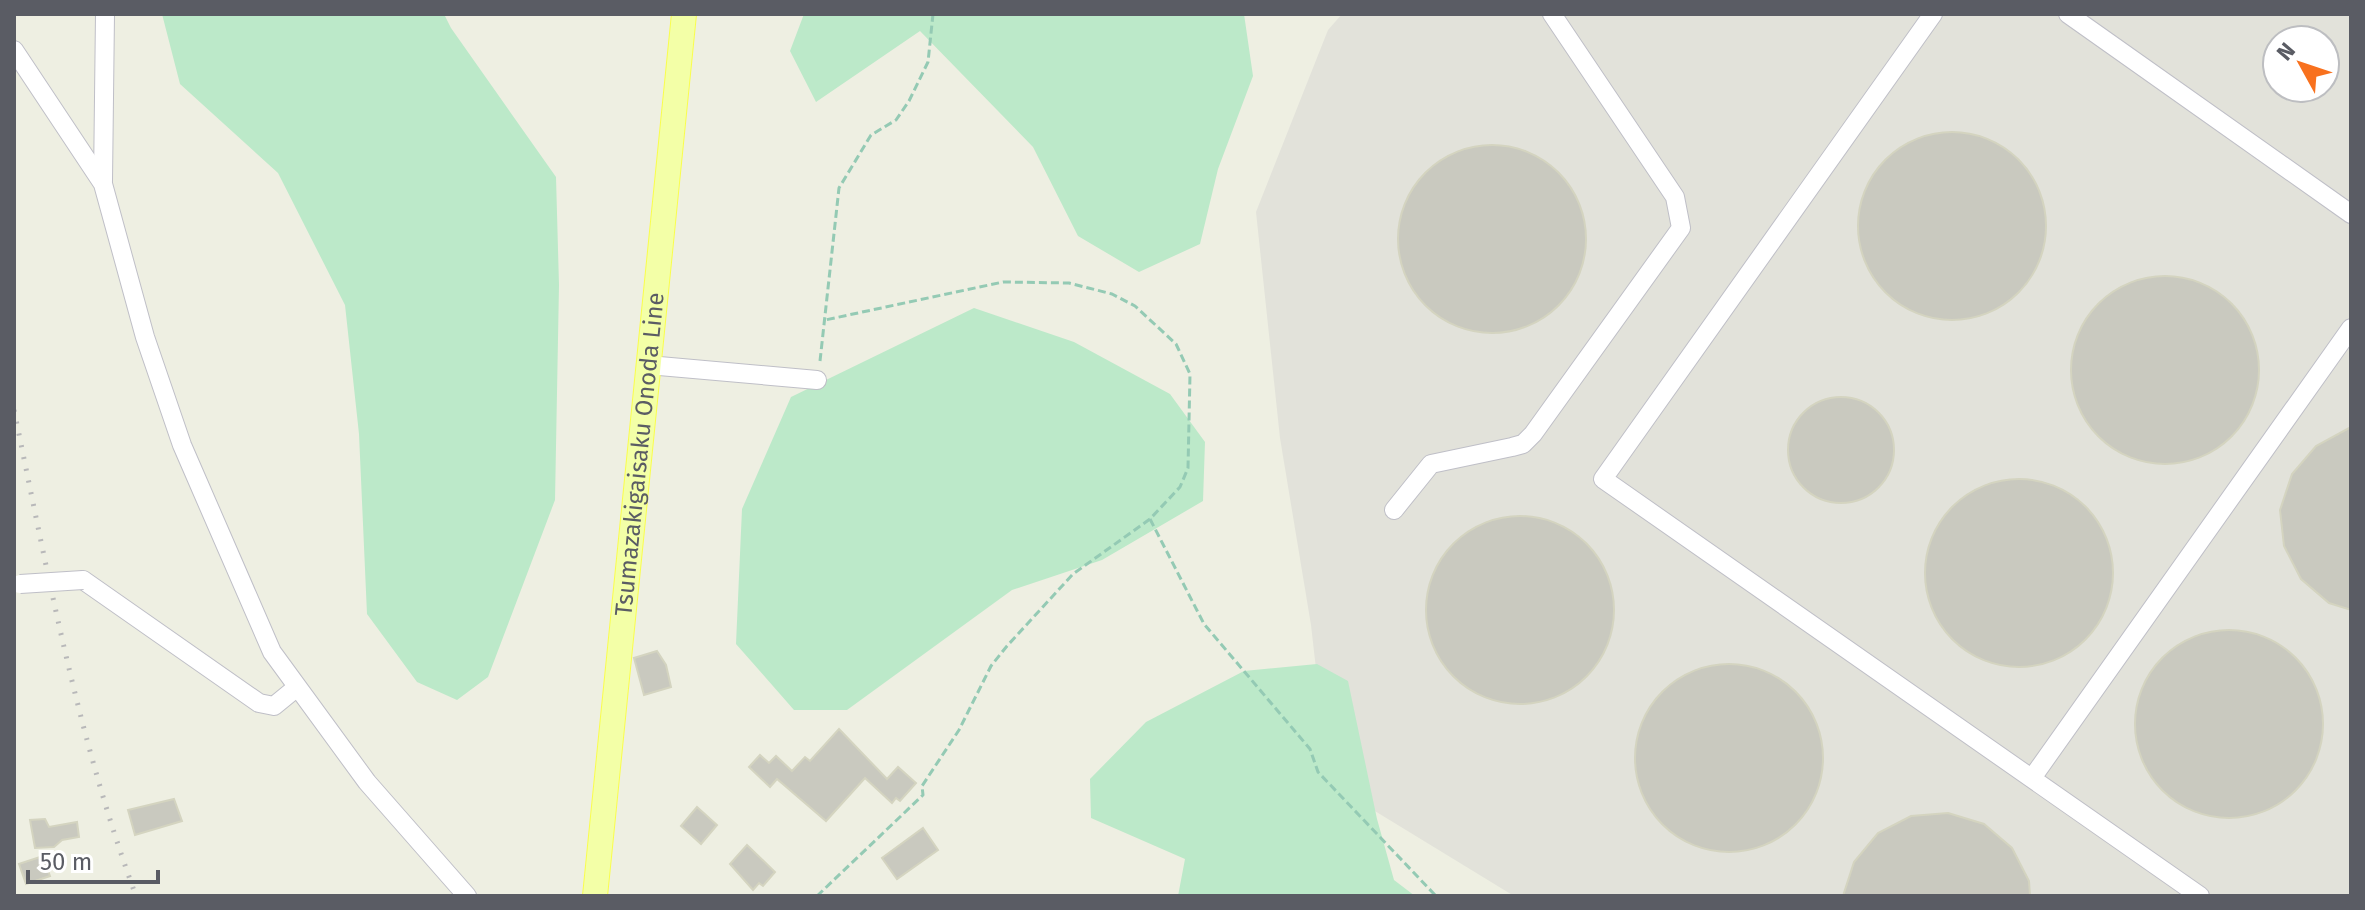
<svg xmlns="http://www.w3.org/2000/svg" width="2365" height="910" font-family="'Fira Sans',sans-serif">
  <style>
    .industrial { fill: #e2e2da; fill-rule: evenodd }
    .green { fill: #bce9c9 }
    .building { fill: #c9c9bf; stroke: #d4d4c0; stroke-width: 2 }
    .lines { fill: none; stroke-linecap: round; stroke-linejoin: round }
    .minor-casing { stroke: #bfbfc7; stroke-width: 20 }
    .major-casing { stroke: #fafe4c; stroke-width: 26 }
    .path { stroke: #94cab4; stroke-width: 3; stroke-dasharray: 8 4; stroke-linecap: butt }
    .minor { stroke: #fff; stroke-width: 18 }
    .major { stroke: #f3ffa7; stroke-width: 24 }
    .rail { stroke: #b8b8b9; stroke-width: 5; stroke-dasharray: 2 10; stroke-linecap: butt }
    .minor-bridge-casing { stroke: #bfbfc7; stroke-width: 20; stroke-linecap: butt }
    .minor-bridge { stroke: #fff; stroke-width: 18 }
    .labels { text-anchor: middle; stroke-width: 6; stroke-linejoin: round; paint-order: stroke }
    .street-label { font-size: 24px; fill: #5a5c64; stroke: #fff }
  </style>
  <rect width="100%" height="100%" fill="#eeefe2"/>
  <!-- industrial -->
  <path class="industrial" d="M1342,14H2351V896H1514L1329,783L1311,625L1280,438L1256,212L1328,30ZM2277,40H2325V88H2277Z"/>
  <!-- green -->
  <g class="green">
    <path d="M162,14H444L451,28L556,177L559,285L555,500L488,677L457,700L417,682L367,614L359,434L345,305L278,173L180,84Z"/>
    <path d="M804,14H1244L1253,76L1218,169L1200,244L1139,272L1078,236L1033,147L920,31L816,102L790,51Z"/>
    <path d="M974,308L1074,342L1170,394L1205,442L1203,501L1102,560L1012,590L847,710H794L736,644L742,509L791,397Z"/>
    <path d="M1317,664L1348,681L1377,819L1394,880L1415,896H1178L1185,859L1091,818L1090,779L1146,722L1244,671Z"/>
  </g>
  <!-- building -->
  <g class="building">
    <circle cx="1952" cy="226" r="94"/>
    <circle cx="1492" cy="239" r="94"/>
    <circle cx="2165" cy="370" r="94"/>
    <circle cx="1841" cy="450" r="53"/>
    <path d="M2351,427V610L2329,603L2301,579L2284,546L2280,510L2292,474L2316,446Z"/>
    <circle cx="2019" cy="573" r="94"/>
    <circle cx="1520" cy="610" r="94"/>
    <circle cx="2229" cy="724" r="94"/>
    <path d="M657,651L666,665L671,687L644,695L634,658Z"/>
    <circle cx="1729" cy="758" r="94"/>
    <path d="M839,729L887,779L898,767L916,783L900,801L896,798L892,803L865,778L826,821L777,779L770,787L749,767L760,755L769,763L776,756L792,771L805,757L810,761Z"/>
    <path d="M174,799L182,821L135,835L128,810Z"/>
    <path d="M697,807L717,825L701,844L681,826Z"/>
    <path d="M1948,813L1984,824L2012,848L2029,881L2030,896H1843L1854,862L1878,833L1911,816Z"/>
    <path d="M45,819L49,827L77,822L79,837L62,840L54,847L35,848L30,820Z"/>
    <path d="M923,828L938,850L897,879L882,858Z"/>
    <path d="M747,845L775,872L763,886L759,883L753,890L730,864Z"/>
    <path d="M43,856L50,876L26,884L19,864Z"/>
  </g>
  <g class="lines">
    <defs>
      <g id="minor">
        <path d="M1933,14L1603,479L2200,896"/>
        <path d="M2068,14L2351,214"/>
        <path d="M14,50L103,184L145,337L182,445L272,652L367,782L467,896"/>
        <path d="M103,181L105,14"/>
        <path d="M648,365L817,380"/>
        <path d="M1394,510L1431,464L1512,447L1523,444L1533,434L1681,228L1675,197L1552,14"/>
        <path d="M83,580L259,703L274,706L296,688"/>
        <path d="M2032,778L2351,328"/>
      </g>
      <g id="major">
        <path id="s1" d="M595,896L684,14"/>
      </g>
    </defs>
    <!-- minor casing -->
    <use href="#minor" class="minor-casing"/>
    <!-- major casing -->
    <use href="#major" class="major-casing"/>
    <!-- path -->
    <g class="path">
      <path d="M820,361L839,188L871,135L896,120L909,101L928,62L933,14"/>
      <path d="M1150,519L1204,624L1310,749L1318,772L1436,896"/>
      <path d="M817,896L923,795L922,786L959,730L991,666L1007,646L1073,574L1150,519L1180,487L1188,468L1190,374L1176,344L1135,306L1112,294L1069,283L1003,282L825,320"/>
    </g>
    <!-- minor -->
    <use href="#minor" class="minor"/>
    <!-- major -->
    <use href="#major" class="major"/>
    <!-- rail -->
    <path class="rail" d="M14,410C48,574 78,739 136,896"/>
    <defs>
      <path id="minor-bridge" d="M20,584L83,580"/>
    </defs>
    <!-- minor-bridge casing -->
    <use href="#minor-bridge" class="minor-bridge-casing"/>
    <!-- minor-bridge -->
    <use href="#minor-bridge" class="minor-bridge"/>
  </g>
  <g class="labels">
    <!-- street labels -->
    <g class="street-label">
      <text dy="8" stroke="none"><textPath href="#s1" startOffset="444">Tsumazakigaisaku Onoda Line</textPath></text>
    </g>
  </g>
  <!-- border -->
  <rect width="2365" height="910" fill="none" stroke="#5a5c64" stroke-width="32"/>
  <!-- north arrow -->
  <g transform="translate(2301 64) rotate(310)"><circle r="38" fill="#ffffff" stroke="#bdbec1" stroke-width="2"/>
  <path d="M0-6L14 30L0 20L-14 30Z" fill="#f8711e"/>
  <text y="-12" font-size="22" font-weight="bold" text-anchor="middle" fill="#5a5c64">N</text>
  </g>
  <!-- scale -->
  <path d="M28 870v12h130v-12" fill="none" stroke="#5a5c64" stroke-width="4"/>
  <text x="40" y="870" font-size="24" fill="#5a5c64" stroke="#ffffff" stroke-width="6" paint-order="stroke">50 m</text>
</svg>
